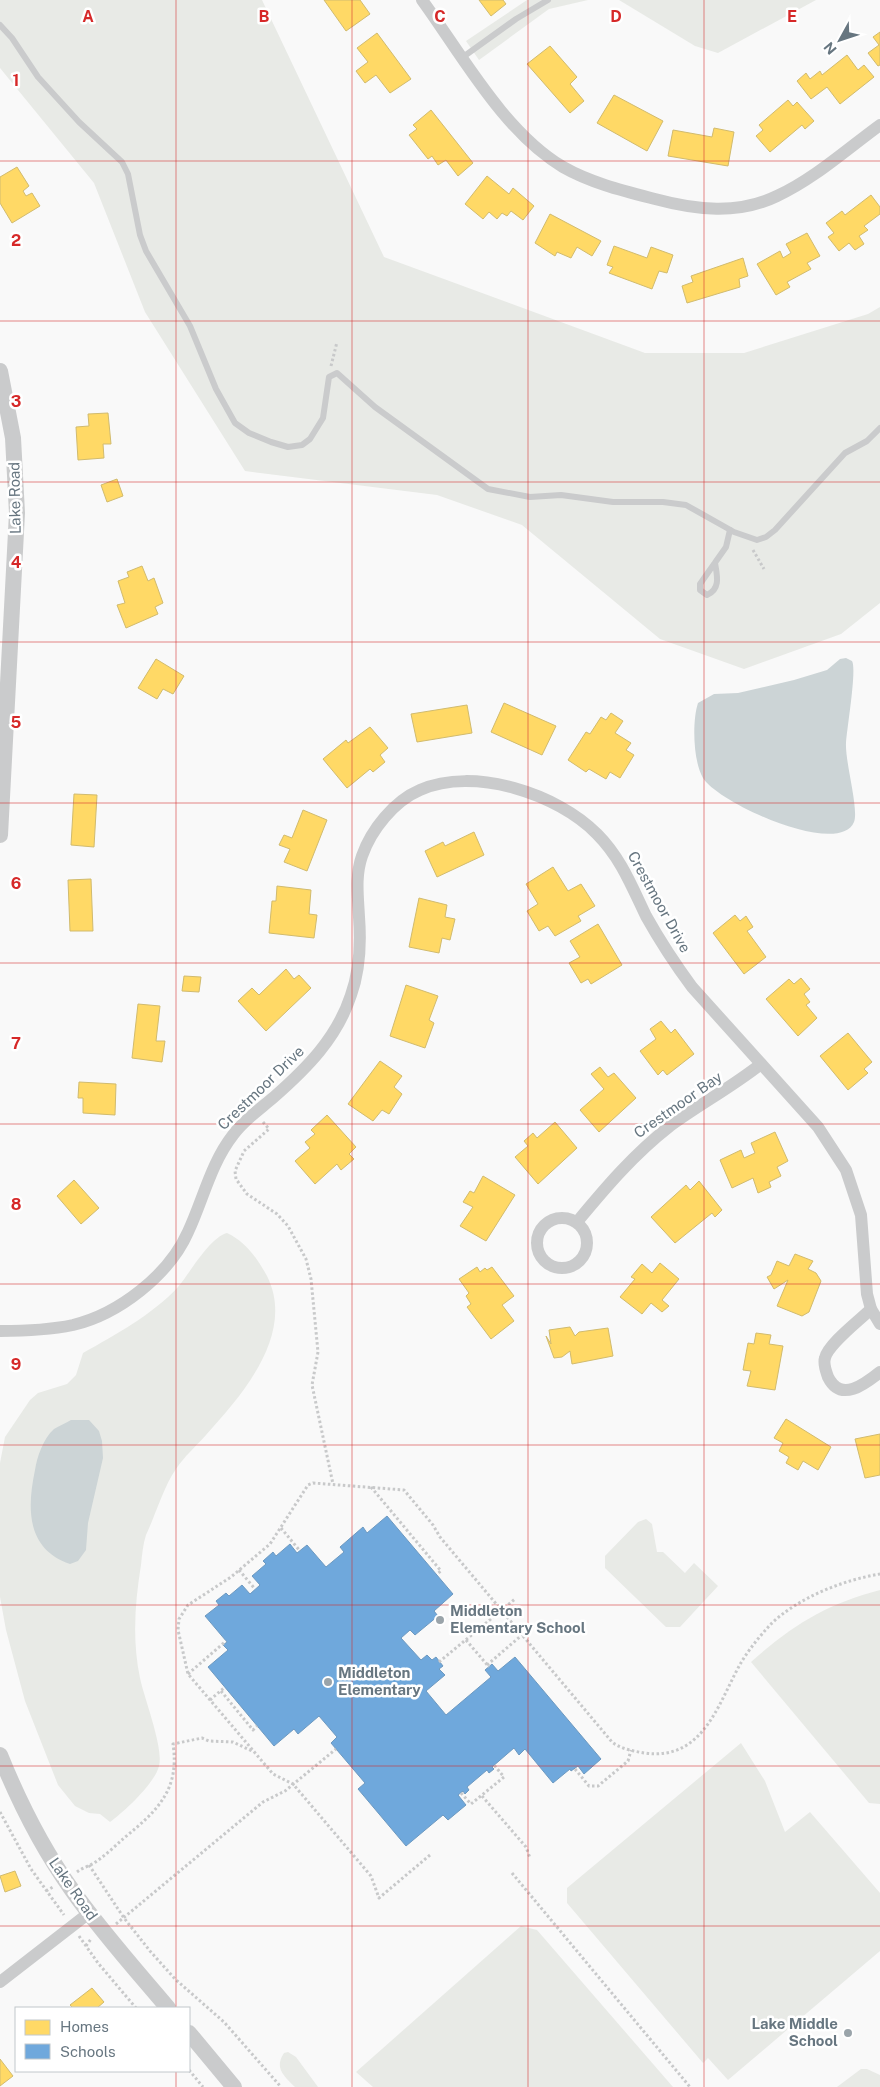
<svg xmlns="http://www.w3.org/2000/svg" width="880" height="2087" font-family="'Public Sans',sans-serif">
  <style>
    .green { fill: #e8eae6 }
    .water { fill: #ccd4d6 }
    .homes { fill: #ffd966; stroke: #d1bb6e }
    .schools { fill: #6fa8dc; stroke: #6d99c0 }
    .lines { fill: none; stroke-linecap: round; stroke-linejoin: round }
    .path { stroke: #c8c9ca; stroke-width: 3; stroke-dasharray: 2.5 2.5; stroke-linecap: butt }
    .service { stroke: #cacbcc; stroke-width: 6 }
    .minor { stroke: #cacbcc; stroke-width: 12 }
    .tertiary { stroke: #cacbcc; stroke-width: 16 }
    .grid { fill: none; stroke: #d62828; stroke-width: 1; stroke-opacity: 0.55 }
    .poi-dot { fill: #9aa4aa; stroke: #fff; stroke-width: 2 }
    .labels { text-anchor: middle; stroke-width: 5; stroke-linejoin: round; paint-order: stroke }
    .street-label { font-size: 15px; fill: #677680; stroke: #fff }
    .poi-label { font-size: 15px; font-weight: bold; fill: #677680; stroke: #fff; text-anchor: start }
    .grid-label { font-size: 16px; text-anchor: middle; font-weight: bold; fill: #d62828; stroke: #fff; stroke-width: 5; stroke-linejoin: round; paint-order: stroke }
  </style>
  <rect width="100%" height="100%" fill="#f9f9f9"/>
  <!-- green -->
  <g class="green">
    <path d="M0,0H262L384,257L645,353H744L868,314L880,307V603L841,634L744,669L660,639L522,525L437,495L245,471L145,312L94,183L0,68Z"/>
    <path d="M527,0H588L549,9L479,60L466,41Z"/>
    <path d="M619,0H816L718,53L695,46Z"/>
    <path d="M227,1233C246,1242 257,1258 267,1276C296,1334 242,1395 206,1435C196,1446 184,1457 176,1469C163,1488 156,1514 146,1535C143,1544 142,1555 141,1565C135,1602 132,1640 140,1678C144,1698 164,1748 159,1766C155,1783 124,1812 110,1822L100,1814L89,1813L75,1806L58,1785L25,1701L6,1630L0,1597V1463L5,1437L30,1400L38,1393L67,1384L76,1375L83,1353C115,1335 152,1315 178,1287C190,1273 209,1238 227,1233Z"/>
    <path d="M646,1519L652,1524L657,1552H663L685,1573L694,1563L718,1586L680,1627H666L605,1568V1556L638,1522Z"/>
    <path d="M880,1590V1804L869,1803L751,1662C792,1625 827,1604 880,1590Z"/>
    <path d="M741,1743L765,1781L785,1832L810,1812L880,1893V1951L728,2080L708,2058L703,2063L567,1903V1888Z"/>
    <path d="M521,1926L537,1930L673,2087H373L356,2072Z"/>
    <path d="M288,2052L296,2057L318,2087H295C284,2076 274,2068 284,2053Z"/>
    <path d="M861,2069H867L880,2075V2087H837Z"/>
  </g>
  <!-- water -->
  <g class="water">
    <path d="M846,658L852,661C857,669 847,728 846,743C845,762 859,809 854,822C839,858 718,803 703,778C693,761 692,721 698,703L714,694L738,693L794,680L827,670L840,659Z"/>
    <path d="M71,1420H89L99,1431L102,1441L103,1458L88,1523L86,1550L78,1561L70,1564C26,1549 27,1508 35,1470C37,1457 43,1439 54,1429C59,1426 66,1423 71,1420Z"/>
  </g>
  <!-- homes -->
  <g class="homes">
    <path d="M324,0H360L370,14L346,31Z"/>
    <path d="M479,0H503L506,4L491,16Z"/>
    <path d="M880,32V65L878,66L868,53L879,45L873,37Z"/>
    <path d="M377,33L411,79L390,93L376,75L365,83L356,71L368,62L357,48Z"/>
    <path d="M550,46L577,77L570,84L584,101L570,113L527,64Z"/>
    <path d="M847,55L858,70L864,65L874,77L840,104L827,87L811,99L797,81L806,73L810,79L820,71L822,75Z"/>
    <path d="M614,95L663,121L647,151L597,123Z"/>
    <path d="M788,100L793,106L797,102L814,121L805,129L802,125L770,152L756,136L763,130L759,125Z"/>
    <path d="M431,110L473,163L458,176L446,160L438,165L432,156L428,159L409,135L417,129L413,125Z"/>
    <path d="M714,128L734,132L728,166L668,156L673,130L712,137Z"/>
    <path d="M17,167L29,186L23,191L26,196L32,193L40,206L12,223L0,203V177Z"/>
    <path d="M487,176L509,194L513,188L534,206L523,220L511,211L507,216L502,213L497,219L489,212L483,219L465,204Z"/>
    <path d="M871,195L880,207V214L864,226L868,230L859,236L864,244L855,250L849,243L839,251L828,237L834,233L826,223L842,211L845,215Z"/>
    <path d="M550,214L601,241L592,256L577,247L571,258L557,252L555,256L535,243Z"/>
    <path d="M807,233L820,256L807,263L811,269L787,282L790,287L776,295L757,264L780,251L783,258L791,253L786,244Z"/>
    <path d="M614,246L647,258L651,247L673,255L667,273L659,271L652,289L609,273L613,267L607,265Z"/>
    <path d="M743,258L748,276L739,279L740,287L687,303L682,286L693,282L691,276Z"/>
    <path d="M108,413L111,444H103L104,458L78,460L76,427L89,426L88,414Z"/>
    <path d="M117,479L123,496L107,502L101,485Z"/>
    <path d="M142,566L148,581L154,578L163,603L155,607L158,614L126,628L117,605L125,603L118,581L129,577L127,572Z"/>
    <path d="M156,659L184,676L173,694L163,689L157,699L138,688Z"/>
    <path d="M504,703L556,726L542,755L491,732Z"/>
    <path d="M467,705L472,733L417,742L411,714Z"/>
    <path d="M611,713L623,721L615,733L631,743L626,750L634,755L620,778L610,772L606,779L589,769L586,772L568,760L586,732L590,734L601,717L606,720Z"/>
    <path d="M370,727L388,748L380,755L385,762L373,772L370,769L347,788L323,759L346,740L348,743Z"/>
    <path d="M74,794L97,795L94,847L71,845Z"/>
    <path d="M303,810L327,820L307,871L284,862L290,849L279,845L284,835L292,838Z"/>
    <path d="M474,832L484,855L437,877L425,851L443,842L445,846Z"/>
    <path d="M553,867L568,891L581,884L595,906L578,916L581,921L555,936L548,926L539,931L527,911L538,904L526,884Z"/>
    <path d="M91,879L93,931H70L68,880Z"/>
    <path d="M277,886L311,890L309,914L317,915L314,938L269,933L272,901H276Z"/>
    <path d="M419,898L447,905L445,917L455,919L450,940L442,938L439,953L409,947Z"/>
    <path d="M735,915L740,921L746,916L753,927L747,931L766,957L744,974L713,933Z"/>
    <path d="M598,924L622,965L591,984L588,979L581,983L569,963L580,957L570,941Z"/>
    <path d="M286,969L294,979L299,975L311,988L266,1031L238,1001L252,988L259,995Z"/>
    <path d="M184,976L201,977L199,992L182,991Z"/>
    <path d="M801,978L810,989L804,994L810,1002L806,1005L817,1018L798,1036L766,999L789,979L794,984Z"/>
    <path d="M406,985L438,996L429,1020L434,1023L425,1048L390,1036Z"/>
    <path d="M138,1004L160,1006L156,1041H165L162,1062L132,1058Z"/>
    <path d="M661,1021L671,1033L675,1029L694,1054L667,1075L663,1070L658,1075L640,1051L656,1039L650,1029Z"/>
    <path d="M848,1033L872,1062L864,1069L868,1073L848,1090L820,1056Z"/>
    <path d="M380,1061L402,1076L394,1087L402,1094L389,1114L382,1110L373,1121L348,1104Z"/>
    <path d="M600,1067L608,1077L614,1073L636,1098L599,1132L580,1110L604,1089L591,1074Z"/>
    <path d="M79,1082L116,1084L115,1115L83,1113V1098H78Z"/>
    <path d="M327,1115L356,1147L349,1154L354,1159L341,1170L337,1164L315,1184L295,1161L310,1148L305,1142L315,1134L311,1130Z"/>
    <path d="M555,1122L577,1148L538,1184L515,1157L528,1146L524,1141L533,1133L537,1138Z"/>
    <path d="M775,1132L788,1161L777,1167L781,1176L769,1182L771,1187L758,1193L753,1178L732,1188L720,1160L741,1150L744,1158L755,1153L751,1143Z"/>
    <path d="M483,1176L515,1195L486,1241L460,1226L473,1207L463,1202L470,1191L474,1193Z"/>
    <path d="M74,1180L99,1208L81,1224L57,1196Z"/>
    <path d="M699,1181L722,1210L715,1217L712,1213L675,1243L651,1217L686,1185L690,1190Z"/>
    <path d="M795,1254L813,1261L808,1269L816,1273L821,1281L809,1312L802,1316L777,1306L788,1280L774,1289L767,1277L771,1275L777,1261L789,1266Z"/>
    <path d="M660,1263L679,1279L662,1300L669,1306L662,1312L651,1303L642,1314L620,1297L635,1279L631,1277L642,1264L652,1273Z"/>
    <path d="M477,1267L480,1272L485,1268L487,1270L492,1267L514,1296L502,1305L514,1321L491,1339L467,1307L471,1304L466,1296L469,1293L459,1279Z"/>
    <path d="M570,1327L575,1336L579,1332L608,1328L613,1356L572,1364L570,1351L562,1357L554,1358L546,1336L551,1344L549,1330Z"/>
    <path d="M756,1333L771,1335L769,1344L783,1346L775,1390L747,1386L751,1371L743,1370L748,1343L754,1344Z"/>
    <path d="M786,1419L831,1447L818,1470L803,1461L798,1470L786,1463L789,1457L779,1451L783,1443L774,1438Z"/>
    <path d="M880,1434V1475L865,1478L855,1439Z"/>
    <path d="M15,1871L21,1886L5,1892L0,1876Z"/>
    <path d="M92,1988L104,2002L97,2008H73L70,2005Z"/>
    <path d="M0,2059L13,2076L0,2086Z"/>
  </g>
  <!-- schools -->
  <path class="schools" d="M387,1516L453,1594L434,1611L438,1616L415,1635L410,1630L401,1638L421,1660L427,1655L432,1660L436,1657L443,1666L439,1669L445,1675L426,1691L446,1715L491,1677L485,1670L492,1664L498,1671L515,1657L601,1759L584,1774L578,1766L571,1771L570,1769L553,1783L525,1749L519,1755L514,1748L492,1767L494,1769L489,1773L487,1770L467,1787L469,1790L465,1794L463,1791L458,1795L466,1805L448,1820L443,1815L406,1846L358,1789L365,1783L331,1743L337,1737L319,1716L298,1734L294,1729L274,1746L208,1667L228,1650L223,1645L227,1642L205,1616L219,1605L216,1601L226,1593L229,1596L242,1585L250,1594L260,1585L252,1576L266,1564L263,1561L273,1552L276,1556L290,1544L297,1553L307,1545L326,1567L344,1552L340,1547L363,1527L367,1533Z"/>
  <g class="lines">
    <!-- path -->
    <g class="path">
      <path d="M331,366L337,342"/>
      <path d="M753,550L764,569"/>
      <path d="M263,1122L269,1129L244,1151L235,1171L236,1179L247,1194L277,1214L288,1226L306,1259L311,1279L318,1352L312,1385L333,1484"/>
      <path d="M371,1487L441,1571L437,1574"/>
      <path d="M281,1528L300,1551"/>
      <path d="M239,1570L255,1589"/>
      <path d="M466,1640L489,1667"/>
      <path d="M439,1662L515,1599"/>
      <path d="M487,1665L522,1635"/>
      <path d="M188,1674L226,1641"/>
      <path d="M221,1691L253,1730L257,1726"/>
      <path d="M210,1700L225,1687"/>
      <path d="M575,1769L589,1786H598L628,1761L631,1750"/>
      <path d="M461,1793L471,1804L504,1777L494,1765"/>
      <path d="M482,1796L526,1847L530,1858"/>
      <path d="M0,1812L31,1869L64,1915"/>
      <path d="M430,1855L379,1898L371,1876L293,1784L273,1774L188,1674L178,1630L179,1619L188,1605L231,1577L270,1544L308,1485L313,1483L404,1490L433,1525L440,1537L612,1742C621,1749 633,1751 644,1753C705,1762 719,1700 742,1661C750,1648 760,1636 770,1625C797,1598 843,1580 880,1574"/>
      <path d="M89,1865L124,1918L150,1951L175,1979L224,2022L281,2087"/>
      <path d="M77,1872C82,1868 89,1866 94,1863C105,1856 115,1846 124,1838C157,1811 180,1790 173,1744L202,1738L209,1741L233,1742L252,1751"/>
      <path d="M512,1873L690,2087"/>
      <path d="M46,1891L53,1887"/>
      <path d="M116,1924L263,1802L285,1791L336,1749"/>
      <path d="M79,1936L98,1963L136,2008"/>
      <path d="M86,1946L91,1939"/>
      <path d="M189,2070L203,2087"/>
    </g>
    <!-- service -->
    <g class="service">
      <path d="M0,25L12,38L38,77L79,122L122,162L128,174L140,235L146,251L190,326L216,389L235,423L249,433L271,442L288,447L302,445L310,439L323,418L329,377L337,373L375,407L488,489L530,497L561,495L613,502H663L686,505L734,532L757,540L766,537L775,530L845,453L867,441L880,428"/>
      <path d="M463,57L516,19L548,0"/>
      <path d="M715,563C717,575 721,589 707,595L700,590V584L726,547L730,530"/>
    </g>
    <!-- minor -->
    <g class="minor">
      <path d="M422,0C462,55 504,132 563,167C591,183 624,191 655,199C696,210 738,215 777,196C814,179 847,149 880,125"/>
      <circle cx="562" cy="1243" r="25"/>
      <path d="M577,1222C606,1187 634,1154 670,1126C700,1104 732,1087 761,1064"/>
      <path d="M871,1309C860,1320 828,1344 825,1358C823,1364 826,1371 828,1377C841,1403 865,1384 880,1372"/>
      <path d="M0,1331C24,1331 49,1330 73,1325C119,1314 169,1275 188,1232C203,1200 211,1163 233,1135C244,1120 260,1109 274,1097C307,1068 337,1038 351,995C360,970 361,943 359,917C358,896 355,876 362,856C371,830 394,801 420,790C474,766 558,794 597,834C621,858 632,887 646,916C660,941 675,964 692,987L818,1127L846,1170L861,1215L867,1294L871,1309L880,1324"/>
      <path d="M0,1982L89,1913"/>
    </g>
    <!-- tertiary -->
    <g class="tertiary">
      <path d="M0,371L13,438L17,513L0,835"/>
      <path d="M0,1755C19,1802 42,1848 72,1890C101,1931 135,1969 168,2008"/>
      <path d="M189,2033L234,2087"/>
    </g>
  </g>
  <!-- grid -->
  <path class="grid" d="M176,0V2008M352,0V2087M528,0V2087M704,0V2087M0,161H880M0,321H880M0,482H880M0,642H880M0,803H880M0,963H880M0,1124H880M0,1284H880M0,1445H880M0,1605H880M0,1766H880M0,1926H880M176,2071V2087"/>
  <!-- markers -->
  <g class="poi-dot">
    <circle cx="440" cy="1620" r="5"/>
    <circle cx="328" cy="1682" r="5"/>
    <circle cx="848" cy="2033" r="5"/>
  </g>
  <g class="labels">
    <!-- street labels -->
    <g class="street-label">
      <text transform="translate(15 498) rotate(-91)" y="5">Lake Road</text>
      <text transform="translate(659 902) rotate(61)" y="5">Crestmoor Drive</text>
      <text transform="translate(261 1088) rotate(-44)" y="5">Crestmoor Drive</text>
      <text transform="translate(678 1105) rotate(-35)" y="5">Crestmoor Bay</text>
      <text transform="translate(73 1889) rotate(55)" y="5">Lake Road</text>
    </g>
    <!-- poi labels -->
    <g class="poi-label">
      <text x="450" y="1616">Middleton<tspan x="450" dy="17">Elementary School</tspan></text>
      <text x="338" y="1678">Middleton<tspan x="338" dy="17">Elementary</tspan></text>
      <text x="838" y="2029" text-anchor="end">Lake Middle<tspan x="838" dy="17">School</tspan></text>
    </g>
  </g>
  <g class="grid-label">
    <text x="88" y="22">A</text>
    <text x="264" y="22">B</text>
    <text x="440" y="22">C</text>
    <text x="616" y="22">D</text>
    <text x="792" y="22">E</text>
    <text x="16" y="86">1</text>
    <text x="16" y="246">2</text>
    <text x="16" y="407">3</text>
    <text x="16" y="568">4</text>
    <text x="16" y="728">5</text>
    <text x="16" y="889">6</text>
    <text x="16" y="1049">7</text>
    <text x="16" y="1210">8</text>
    <text x="16" y="1370">9</text>
  </g>
  <!-- legend -->
  <rect x="15" y="2007" width="175" height="65" fill="#ffffff" stroke="#c2c8cc"/>
  <rect x="25" y="2020" width="25" height="15" fill="#ffd966" stroke="#c2c8cc"/>
  <text x="60" y="2032" font-size="15" fill="#677680">Homes</text>
  <rect x="25" y="2044" width="25" height="15" fill="#6fa8dc" stroke="#c2c8cc"/>
  <text x="60" y="2057" font-size="15" fill="#677680">Schools</text>
  <!-- north arrow -->
  <g transform="translate(840 40) rotate(230)" stroke="#ffffff" stroke-width="4" paint-order="stroke">
  <path d="M0-4L9 19L0 12L-9 19Z" fill="#677680"/>
  <text y="-8" font-size="14" font-weight="bold" text-anchor="middle" fill="#677680">N</text>
  </g>
</svg>
